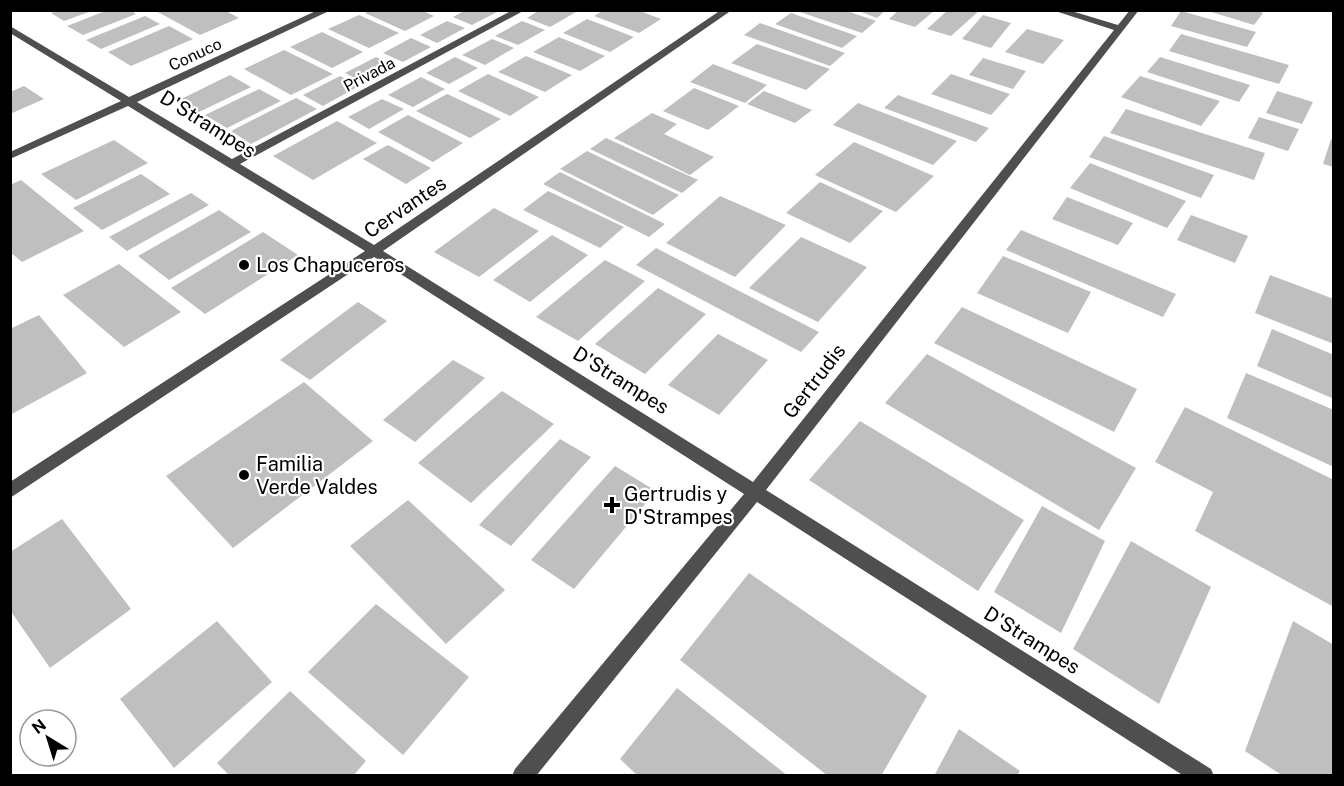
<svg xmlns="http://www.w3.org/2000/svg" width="1344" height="786" font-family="'Public Sans',sans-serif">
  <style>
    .building { fill: #bfbfbf }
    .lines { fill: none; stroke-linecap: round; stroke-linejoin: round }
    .minor { fill: #4f4f4f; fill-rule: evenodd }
    .poi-dot { fill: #000; stroke: #fff; stroke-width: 2 }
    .labels { text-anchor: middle; stroke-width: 4.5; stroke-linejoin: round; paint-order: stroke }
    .far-street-label { font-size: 16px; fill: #000; stroke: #fff }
    .street-label { font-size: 20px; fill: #000; stroke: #fff }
    .poi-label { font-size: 20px; fill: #000; stroke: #fff; text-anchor: start }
  </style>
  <rect width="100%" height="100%" fill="#fff"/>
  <!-- building -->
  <g class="building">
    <path d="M59,10H92V11L64,21L51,13Z"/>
    <path d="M108,10H130L136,14L83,35L67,26Z"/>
    <path d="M154,10H224L239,18L200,35Z"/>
    <path d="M370,10H421L434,16L405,31L365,13Z"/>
    <path d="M466,10H495L497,12L472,25L453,17Z"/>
    <path d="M540,10H572L576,12L550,27L527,18Z"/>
    <path d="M604,10H637L661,19L639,33L594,16Z"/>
    <path d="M844,10L876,21L862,33L797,11Z"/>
    <path d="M856,10H886L877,18Z"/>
    <path d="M899,10H935L915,27L889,19Z"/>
    <path d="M948,10H980L951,36L927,29Z"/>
    <path d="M1256,10L1263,13L1254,25L1208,11Z"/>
    <path d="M1181,11L1256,32L1247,47L1171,26Z"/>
    <path d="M791,13L857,36L842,48L775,24Z"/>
    <path d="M359,15L399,33L369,48L328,29Z"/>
    <path d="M983,15L1011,23L991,48L962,39Z"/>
    <path d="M145,16L160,24L101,49L86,40Z"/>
    <path d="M587,19L634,37L610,52L563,33Z"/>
    <path d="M447,21L465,28L437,43L420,35Z"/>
    <path d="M522,21L545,30L518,45L495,36Z"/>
    <path d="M760,23L845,53L830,66L744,35Z"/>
    <path d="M169,26L193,39L131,66L108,52Z"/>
    <path d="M1027,29L1064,40L1043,64L1005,52Z"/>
    <path d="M322,32L363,52L332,68L290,47Z"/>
    <path d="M1181,34L1289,65L1279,84L1169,51Z"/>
    <path d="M559,37L605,56L580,71L533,52Z"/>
    <path d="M411,38L431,47L403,62L383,53Z"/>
    <path d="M492,39L514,48L485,65L462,55Z"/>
    <path d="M757,44L830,69L806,90L731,63Z"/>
    <path d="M284,50L333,74L291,95L244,69Z"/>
    <path d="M526,56L572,75L545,92L498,72Z"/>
    <path d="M376,57L395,66L364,83L345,73Z"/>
    <path d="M455,57L478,68L449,84L426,73Z"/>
    <path d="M1160,57L1250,85L1239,102L1147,72Z"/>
    <path d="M983,58L1026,71L1013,89L969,75Z"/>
    <path d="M713,64L767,85L745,103L690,82Z"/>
    <path d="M488,74L539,97L510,116L458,91Z"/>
    <path d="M951,74L1010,94L991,115L931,94Z"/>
    <path d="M230,75L251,87L195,114L175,102Z"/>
    <path d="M340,76L359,86L323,106L303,95Z"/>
    <path d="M1140,76L1220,101L1201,126L1121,97Z"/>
    <path d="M421,77L445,89L413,107L388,95Z"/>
    <path d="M24,86L44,99L10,114V92Z"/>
    <path d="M694,88L739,106L708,130L663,111Z"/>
    <path d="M259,89L281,101L227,128L205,115Z"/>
    <path d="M764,91L812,110L795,123L747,104Z"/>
    <path d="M1277,91L1313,102L1302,124L1266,113Z"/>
    <path d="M447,94L501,119L470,138L416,111Z"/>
    <path d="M898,95L989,128L976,142L884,108Z"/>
    <path d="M296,98L317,109L251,144L231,131Z"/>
    <path d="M382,99L404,109L369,129L348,117Z"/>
    <path d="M858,103L957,141L933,165L833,125Z"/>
    <path d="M1126,109L1265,153L1254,180L1110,133Z"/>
    <path d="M652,113L677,124L664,134L714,157L690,175L614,138Z"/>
    <path d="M408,115L463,143L433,162L378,132Z"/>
    <path d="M1259,117L1299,129L1288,151L1248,138Z"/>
    <path d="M337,121L377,143L313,180L273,156Z"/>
    <path d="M1104,136L1214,175L1201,198L1089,157Z"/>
    <path d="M606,138L698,180L682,193L590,149Z"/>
    <path d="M1331,139L1334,140V167L1323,164Z"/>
    <path d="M114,140L148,163L76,200L41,174Z"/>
    <path d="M854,142L934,176L896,212L815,175Z"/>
    <path d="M388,145L431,168L406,184L363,159Z"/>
    <path d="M587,151L679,195L653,215L560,169Z"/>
    <path d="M1090,163L1186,201L1167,228L1070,188Z"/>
    <path d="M560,172L665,224L649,237L543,184Z"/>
    <path d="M141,174L170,194L102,230L73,208Z"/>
    <path d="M21,180L84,231L22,262L10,252V185Z"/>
    <path d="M820,182L883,211L850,243L786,213Z"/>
    <path d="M548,191L624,227L600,248L523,210Z"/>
    <path d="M191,193L209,205L127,251L109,237Z"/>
    <path d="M720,196L786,225L735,277L666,243Z"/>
    <path d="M1067,197L1133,223L1118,245L1052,219Z"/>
    <path d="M494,208L539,231L479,277L434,252Z"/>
    <path d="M219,210L251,232L169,280L138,256Z"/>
    <path d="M1191,215L1248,236L1235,263L1177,240Z"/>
    <path d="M1021,230L1176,294L1163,317L1006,250Z"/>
    <path d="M263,232L298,255L205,314L171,288Z"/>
    <path d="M552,235L588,255L530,302L493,280Z"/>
    <path d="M801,237L867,267L818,322L749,288Z"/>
    <path d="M656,248L819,332L801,352L636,265Z"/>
    <path d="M1003,256L1091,292L1068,333L977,293Z"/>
    <path d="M605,260L645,281L578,341L536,317Z"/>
    <path d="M119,264L181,312L124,347L63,295Z"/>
    <path d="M1270,275L1334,299V344L1255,313Z"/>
    <path d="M658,288L706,314L645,374L595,344Z"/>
    <path d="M358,302L387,321L310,380L280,360Z"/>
    <path d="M962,307L1137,389L1114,432L934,343Z"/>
    <path d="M39,315L87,373L10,415V329Z"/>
    <path d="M1272,329L1334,355V399L1257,366Z"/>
    <path d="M718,334L768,360L719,415L668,385Z"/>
    <path d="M927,354L1136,468L1099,530L885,403Z"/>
    <path d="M453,360L485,378L415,442L383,420Z"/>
    <path d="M1246,373L1334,410V467L1227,418Z"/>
    <path d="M304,382L373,441L233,548L166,476Z"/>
    <path d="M502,391L554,424L471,503L418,463Z"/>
    <path d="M1185,407L1334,480V607L1195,531L1213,492L1155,462Z"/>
    <path d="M860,421L1024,520L978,591L809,480Z"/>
    <path d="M560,439L591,457L511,546L479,525Z"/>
    <path d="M615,466L656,491L574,589L531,560Z"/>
    <path d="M408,500L505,590L446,644L350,546Z"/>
    <path d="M1042,506L1105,541L1061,633L994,592Z"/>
    <path d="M62,519L131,609L50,668L10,610V552Z"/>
    <path d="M1131,541L1211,587L1159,704L1073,649Z"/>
    <path d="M749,573L927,696L881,776H828L680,660Z"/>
    <path d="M376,604L469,677L403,755L308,672Z"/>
    <path d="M217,621L272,682L174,768L120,699Z"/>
    <path d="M1293,621L1334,645V776H1283L1245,751Z"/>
    <path d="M677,688L788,776H638L620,759Z"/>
    <path d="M290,691L366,761L353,776H230L217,763Z"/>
    <path d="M959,729L1020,771L1017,776H934Z"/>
  </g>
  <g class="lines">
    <!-- minor -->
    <path class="minor" d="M318,10H331L137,102L232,159L513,10H525L240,164L374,245L721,10H732L383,251L753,482L1114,30L1052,10H1068L1118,25L1130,10H1139L766,490L1211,769L1214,776H1184L757,502L536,776H512L515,769L744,494L374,257L10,498V482L365,251L128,106L10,159V152L121,101L10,33V26L129,97Z"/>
  </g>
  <!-- markers -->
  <g class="poi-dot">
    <circle cx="244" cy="265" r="6"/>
    <circle cx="244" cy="475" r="6"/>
    <path d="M609 496h6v6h6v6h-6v6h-6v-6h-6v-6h6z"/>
  </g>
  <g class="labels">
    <!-- far-street labels -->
    <g class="far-street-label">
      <text transform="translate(195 54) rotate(-25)" y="6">Conuco</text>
      <text transform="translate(369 74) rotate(-28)" y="6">Privada</text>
    </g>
    <!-- street labels -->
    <g class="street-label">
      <text transform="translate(208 124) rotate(32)" y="7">D'Strampes</text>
      <text transform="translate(405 207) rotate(-34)" y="7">Cervantes</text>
      <text transform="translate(621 380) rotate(32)" y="7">D'Strampes</text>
      <text transform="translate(814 381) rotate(-52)" y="7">Gertrudis</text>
      <text transform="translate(1032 640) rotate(32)" y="7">D'Strampes</text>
    </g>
    <!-- poi labels -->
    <g class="poi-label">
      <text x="256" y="272">Los Chapuceros</text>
      <text x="256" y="471">Familia<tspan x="256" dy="23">Verde Valdes</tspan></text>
      <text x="624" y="501">Gertrudis y<tspan x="624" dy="23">D'Strampes</tspan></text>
    </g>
  </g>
  <!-- border -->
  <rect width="1344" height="786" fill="none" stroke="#000000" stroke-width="24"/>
  <!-- north arrow -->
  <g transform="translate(48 738) rotate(322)"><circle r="28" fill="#ffffff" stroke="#999999" stroke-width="1.5"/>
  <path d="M0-4.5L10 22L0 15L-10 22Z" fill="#000000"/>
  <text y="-9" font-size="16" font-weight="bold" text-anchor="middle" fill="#000000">N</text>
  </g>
</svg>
